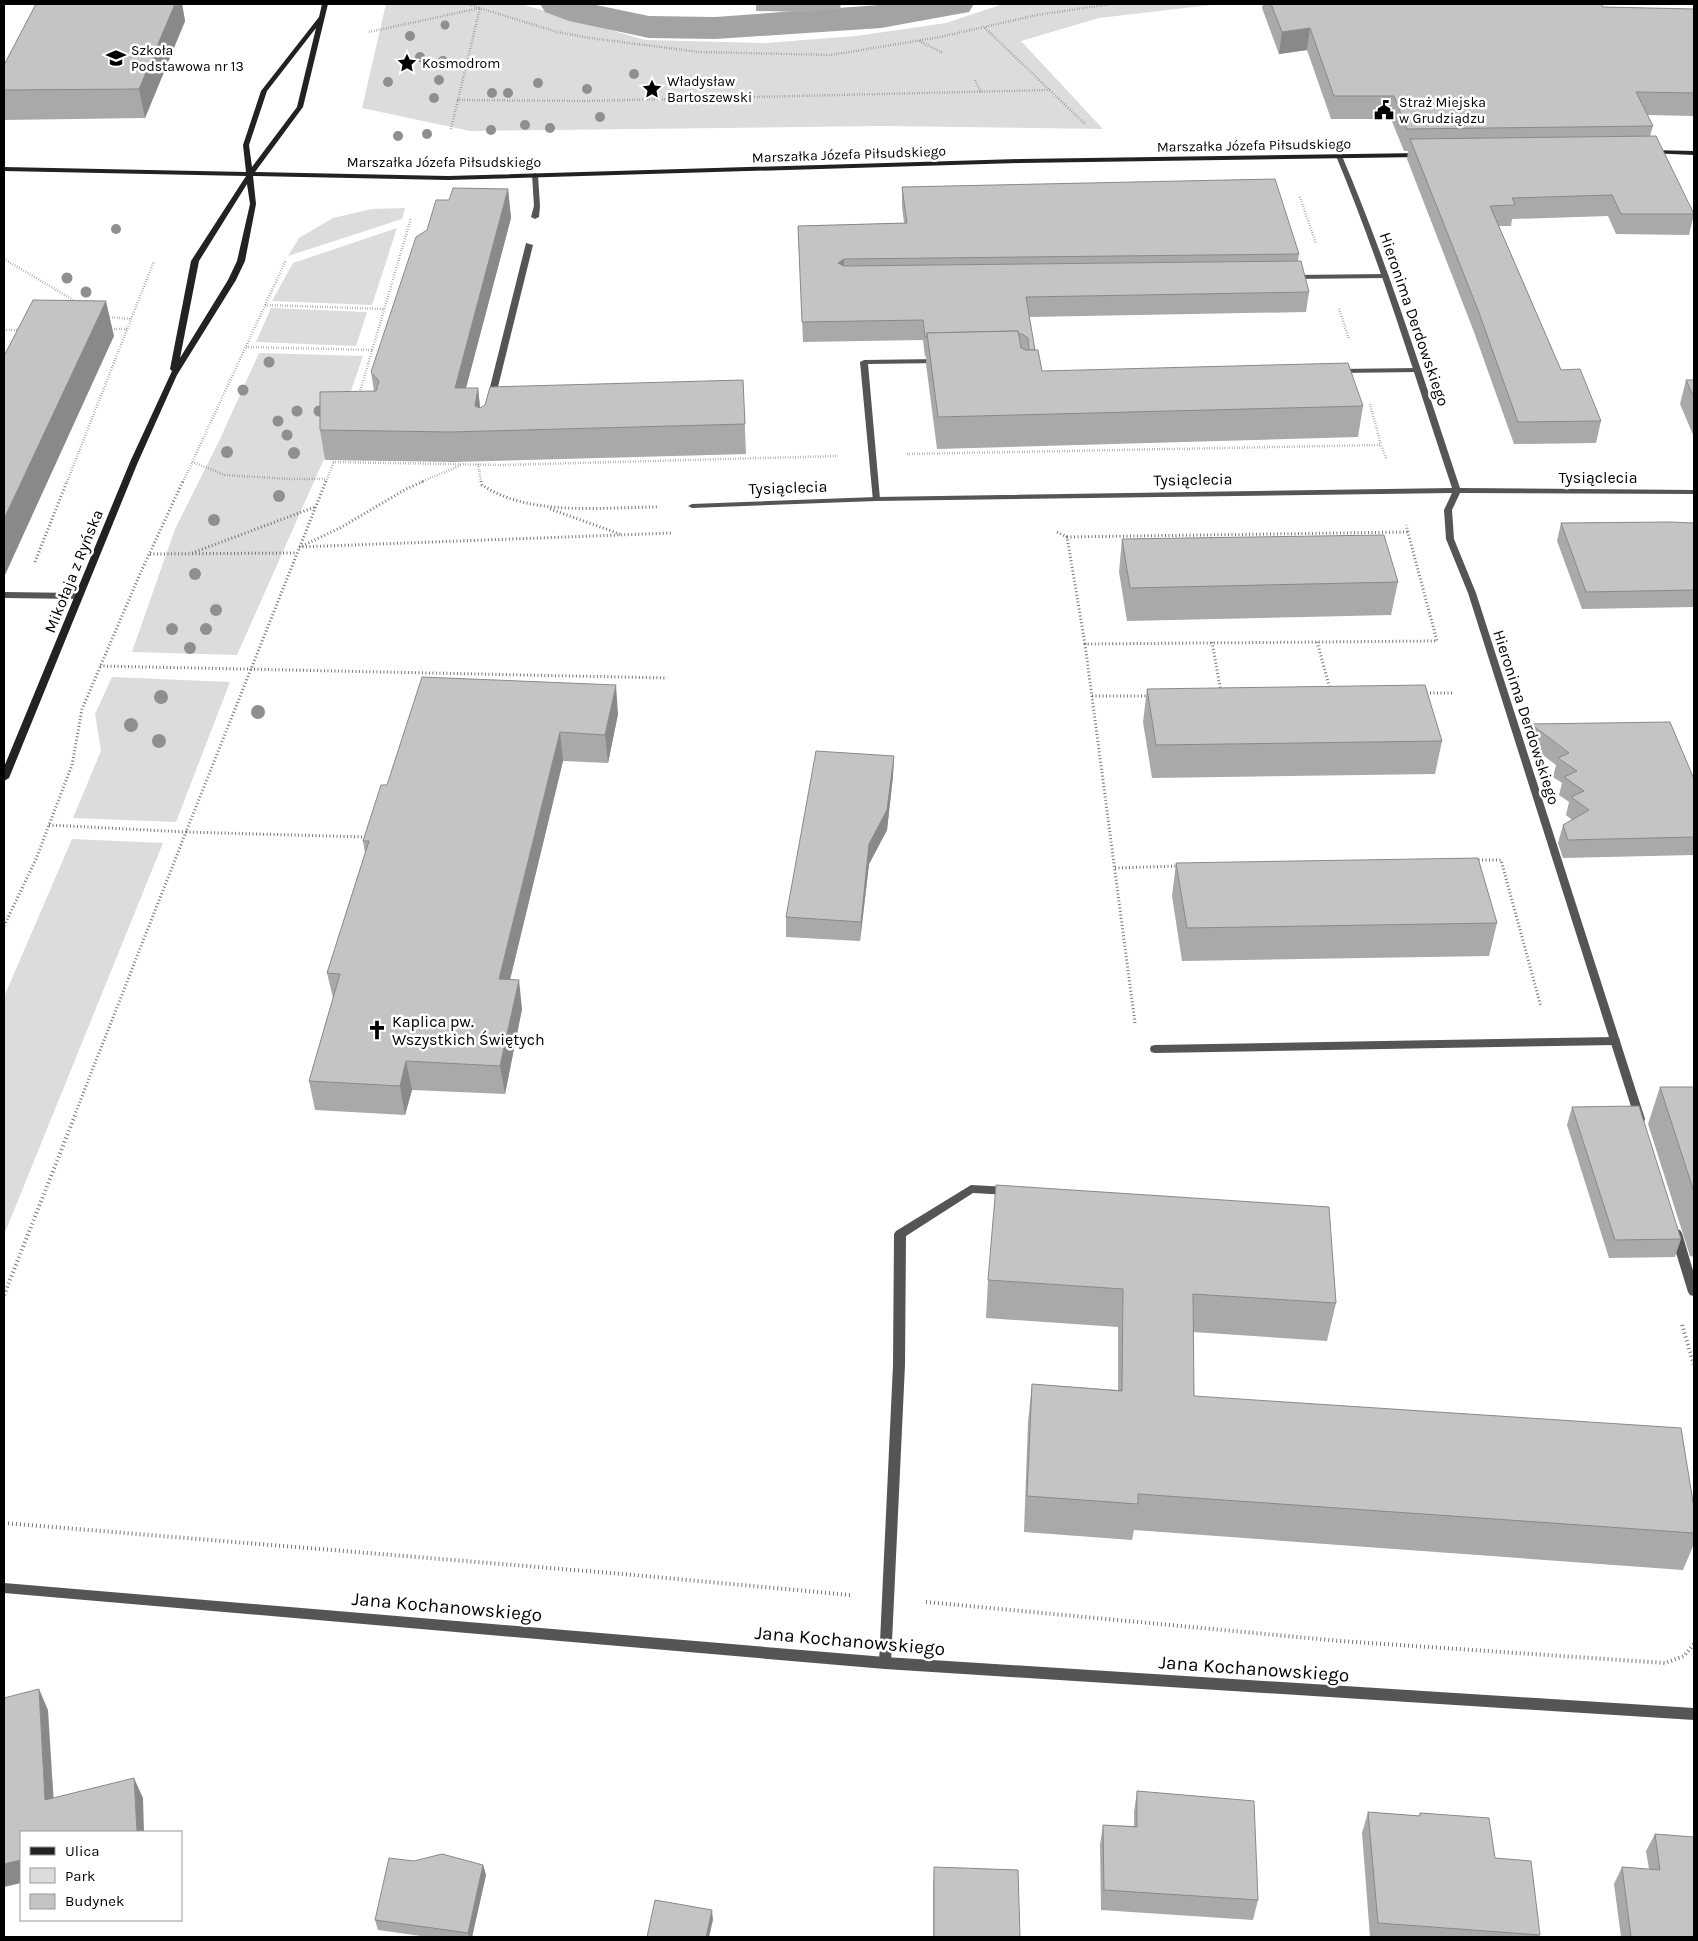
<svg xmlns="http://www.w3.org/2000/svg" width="1698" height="1941" font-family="Karla,sans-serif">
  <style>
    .green { fill: #dcdcdc }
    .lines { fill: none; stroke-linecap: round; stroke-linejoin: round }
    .canal { fill: #a3a3a3; fill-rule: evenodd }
    .path-far2 { stroke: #777; stroke-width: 2.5; stroke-dasharray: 0.5 2; stroke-linecap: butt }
    .path-far1 { stroke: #777; stroke-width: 3; stroke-dasharray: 1 2.5; stroke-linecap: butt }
    .path { stroke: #777; stroke-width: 4; stroke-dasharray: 1 3; stroke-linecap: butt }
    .lane { fill: #555; fill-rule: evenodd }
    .street { fill: #555; fill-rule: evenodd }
    .secondary { fill: #222; fill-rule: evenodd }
    .tree { fill: #8f8f8f }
    .wall { fill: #a9a9a9 }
    .shaded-wall { fill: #898989 }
    .building { fill: #c4c4c4; stroke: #898989 }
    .labels { text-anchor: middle; stroke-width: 5; stroke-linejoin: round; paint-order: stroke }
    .far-poi-label { font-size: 14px; fill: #000; stroke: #fff; text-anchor: start }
    .far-street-label { font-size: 14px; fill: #000; stroke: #fff }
    .street-label { font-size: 16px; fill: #000; stroke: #fff }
    .poi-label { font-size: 16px; fill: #000; stroke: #fff; text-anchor: start }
    .near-street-label { font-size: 19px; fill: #000; stroke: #fff }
  </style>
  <rect width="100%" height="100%" fill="#fff"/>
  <!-- green -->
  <g class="green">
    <path d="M386,4H521L645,40L766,43L856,36L946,23L1003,4H1219L1099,18L1021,41L1103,129L881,126L470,131L362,108Z"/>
    <path d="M405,208L402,219L288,256L299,238L333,218L372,209Z"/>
    <path d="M397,228L372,305L272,301L293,263Z"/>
    <path d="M271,308L367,312L356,346L256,342Z"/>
    <path d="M259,353L363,356L340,423L237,655L132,652L175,529L220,439Z"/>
    <path d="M112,677L230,682L176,822L73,818L101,751L95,714Z"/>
    <path d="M72,839L163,843L4,1235V997Z"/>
  </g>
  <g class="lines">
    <!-- canal -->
    <path class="canal" d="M540,4H591L649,16L715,17L893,4H974L969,12L881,28L715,39L649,38L569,21L545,12Z"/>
    <!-- path-far2 -->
    <g class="path-far2">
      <path d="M467,4L557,32L590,38L699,52L831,55L940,37L1037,15L1111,4"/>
      <path d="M985,28L1086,125"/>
      <path d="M369,32L480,8L451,129"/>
      <path d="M919,41L943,53"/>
      <path d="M975,80L981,92"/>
      <path d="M457,100L586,101L1050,90"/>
      <path d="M1300,197L1316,244"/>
      <path d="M4,259L75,301"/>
      <path d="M265,305L385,309"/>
      <path d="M1339,309L1349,339"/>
      <path d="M107,317L132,319"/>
      <path d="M109,329H128"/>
      <path d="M4,330H21"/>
      <path d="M246,347L372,350"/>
      <path d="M359,395L411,218"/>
      <path d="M1370,404L1381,445"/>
      <path d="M907,454L1381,445L1386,458"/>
      <path d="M192,462L225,475L288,479H326"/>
      <path d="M333,462L503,465L838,456"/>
      <path d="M478,464L481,482"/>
      <path d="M67,482L154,261"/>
      <path d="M183,482L286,260"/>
      <path d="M326,482L334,461"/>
      <path d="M421,482L461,465"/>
    </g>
    <!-- path-far1 -->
    <g class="path-far1">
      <path d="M326,481L186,832L366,837"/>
      <path d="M481,481L482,485C530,517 603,507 659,507"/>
      <path d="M550,509L620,534"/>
      <path d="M1057,532L1067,537"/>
      <path d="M302,546L340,528L406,489L424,481"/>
      <path d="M299,547L672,533"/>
      <path d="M192,553L315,507"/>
      <path d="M150,554L296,553"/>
      <path d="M35,562L67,481"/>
      <path d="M1212,642L1221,692"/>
      <path d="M1317,642L1330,689"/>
      <path d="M1085,644L1067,537L1408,532"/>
      <path d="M100,666L667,678"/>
      <path d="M1423,693H1452"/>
      <path d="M1092,696H1149"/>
      <path d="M49,825L186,832L75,1114"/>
      <path d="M1475,860H1501L1541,1007"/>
      <path d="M1115,868L1179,866"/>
      <path d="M4,926L36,859L72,765L82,709L140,574L183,481"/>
      <path d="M1135,1023L1085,644L1437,641L1406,525"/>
    </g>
    <!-- path -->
    <g class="path">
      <path d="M4,1295L76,1113"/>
      <path d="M1682,1325L1694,1365"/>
      <path d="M4,1523L623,1574L850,1595"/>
      <path d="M926,1602L1340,1641L1665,1663L1684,1656L1694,1644"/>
    </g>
    <!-- lane -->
    <g class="lane">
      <path d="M535,173L538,175L540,206L539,217L535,219L531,217L534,206L532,175Z"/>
      <path d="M526,243L533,245L495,399L491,401L487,399Z"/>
      <path d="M1385,274L1389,276L1388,278L1293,279L1289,277L1293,275Z"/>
      <path d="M938,359H941V363L868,364L880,499L876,501H873L860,362L864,360Z"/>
      <path d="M1417,368H1420V372L1338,373L1334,371L1338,369Z"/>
      <path d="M1615,1037L1619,1038L1620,1041L1619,1044L1615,1045L1155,1053L1151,1052L1150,1049L1151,1046L1155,1045Z"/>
      <path d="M971,1185L1008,1187L1012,1188L1013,1191L1012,1194L1008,1195L973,1193L906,1236L905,1365L891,1663L890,1667L885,1669L880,1667L879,1663L893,1365L894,1234L896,1231Z"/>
    </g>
    <!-- street -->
    <g class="street">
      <path d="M1339,154L1342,156C1388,264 1423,377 1460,488L1694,490V494L1460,493L1452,510L1454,539L1476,593L1645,1119L1644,1122H1636L1635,1119L1468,593L1446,539L1444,510L1452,493L876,501L692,508L688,506L692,504L876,497L1452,488C1415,377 1381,264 1336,156Z"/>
      <path d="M4,592L79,593L83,596L79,599L4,598Z"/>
      <path d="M1676,1229L1680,1230L1682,1233L1694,1274V1296L1690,1295L1688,1292L1670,1233L1672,1230Z"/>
      <path d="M4,1583L885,1657L1694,1708V1720L885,1669L4,1593Z"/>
    </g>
    <!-- secondary -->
    <g class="secondary">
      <path d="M322,4H328L303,107L255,172L448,176L1021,159L1421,153L1424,155L1421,157L1021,163L448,180L253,176L256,204L245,261L236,280L177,375L138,462L9,778L4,781V767L130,462L172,371L170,369L191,261L246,176L4,171V167L246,172L243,145L261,91L319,17ZM316,28L297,107L252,167L249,145L267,91ZM247,184L250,204L237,261L228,280L180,358L199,261Z"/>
      <path d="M1650,150L1694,151V155L1648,153V151Z"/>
    </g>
  </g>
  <!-- trees -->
  <g class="tree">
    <circle cx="445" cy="25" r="4.5"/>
    <circle cx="410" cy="36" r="5"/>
    <circle cx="420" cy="57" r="5"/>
    <circle cx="443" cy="61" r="5"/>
    <circle cx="634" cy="74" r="5"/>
    <circle cx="439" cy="80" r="5"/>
    <circle cx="388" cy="82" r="5"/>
    <circle cx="538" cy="83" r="5"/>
    <circle cx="587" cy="89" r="5"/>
    <circle cx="492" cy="93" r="5"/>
    <circle cx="508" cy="93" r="5"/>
    <circle cx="434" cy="98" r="5"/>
    <circle cx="600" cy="117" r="5"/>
    <circle cx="525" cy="125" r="5"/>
    <circle cx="550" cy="128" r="5"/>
    <circle cx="491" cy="130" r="5"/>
    <circle cx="427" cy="134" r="5"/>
    <circle cx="398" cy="136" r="5"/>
    <circle cx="116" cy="229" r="5"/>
    <circle cx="67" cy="278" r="5.5"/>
    <circle cx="86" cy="292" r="5.5"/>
    <circle cx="269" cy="362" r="5.5"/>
    <circle cx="243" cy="390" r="5.5"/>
    <circle cx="297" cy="411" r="5.5"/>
    <circle cx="319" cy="411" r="5.5"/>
    <circle cx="278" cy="421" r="5.5"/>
    <circle cx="287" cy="435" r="5.5"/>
    <circle cx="227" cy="452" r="6"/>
    <circle cx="294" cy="453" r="6"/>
    <circle cx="279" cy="496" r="6"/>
    <circle cx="214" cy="520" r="6"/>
    <circle cx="195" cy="574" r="6"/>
    <circle cx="216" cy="610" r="6"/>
    <circle cx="172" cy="629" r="6"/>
    <circle cx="206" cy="629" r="6"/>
    <circle cx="190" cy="648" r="6"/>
    <circle cx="161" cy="697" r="7"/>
    <circle cx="258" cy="712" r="7"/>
    <circle cx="131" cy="725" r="7"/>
    <circle cx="159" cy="741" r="7"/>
  </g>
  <!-- wall -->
  <g class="wall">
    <path d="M36,4H182L185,21L145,118L4,120V65Z"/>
    <path d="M756,4H841L840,9L806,12L756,11Z"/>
    <path d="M1263,4H1601L1603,7L1694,9V116L1647,115L1653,126L1650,136L1694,214L1689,235L1616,234L1608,216L1512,219L1511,226H1499L1561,370L1601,421L1596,443L1514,444L1474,332L1407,159L1408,151H1404L1391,119H1331L1307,50L1279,54L1262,8Z"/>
    <path d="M902,187L1299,254L1298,261L1309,292L1306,312L1029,317L1035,350L1042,371L1363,406L1358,437L937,449L926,364V356L925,357L923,340L803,342L798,226L904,223L902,207Z"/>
    <path d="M508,189L511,218L466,388H478L480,408L743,380L746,454L454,462L325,460L320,430L374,391L371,372L427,230L449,200Z"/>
    <path d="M1686,380H1694V437L1680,404Z"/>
    <path d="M1561,523H1694V607L1582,609L1557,541Z"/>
    <path d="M1122,539L1398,582L1391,615L1127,621L1119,572Z"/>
    <path d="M1147,689L1442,741L1435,774L1152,778L1143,722Z"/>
    <path d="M618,714L608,763L563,761L510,980L522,1009L505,1094L412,1090L405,1115L315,1110L309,1081L333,998L327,973L365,853L363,841L387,785Z"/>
    <path d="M1531,724L1694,779V855L1563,858L1558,843L1563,825L1572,820L1566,815L1569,802L1559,795L1562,783L1553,777L1556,765L1527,743Z"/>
    <path d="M894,756L893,776L887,830L869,864L860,941L786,937V917Z"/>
    <path d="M1176,863L1497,923L1489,956L1182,961L1172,896Z"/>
    <path d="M1660,1087H1694V1257L1690,1256L1648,1124Z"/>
    <path d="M1572,1107L1681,1239L1675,1257L1609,1258L1567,1125Z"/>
    <path d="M988,1280L1336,1303L1327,1341L1193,1332L1194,1396L1694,1508V1544L1683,1570L1134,1530L1132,1540L1024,1532L1028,1422L1032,1384L1118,1390V1327L986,1318Z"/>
    <path d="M1137,1791L1258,1900L1253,1920L1101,1910L1100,1845L1103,1825L1134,1826V1812Z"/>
    <path d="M1368,1812L1419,1816L1420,1813L1495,1858L1540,1935L1539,1937H1370L1362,1833Z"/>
    <path d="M1655,1834L1694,1937H1621L1614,1884L1622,1867L1649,1869L1646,1851Z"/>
    <path d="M414,1861L483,1865L486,1875L472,1937H428L378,1930L375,1920Z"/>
    <path d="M934,1867L1020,1937H933V1887Z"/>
  </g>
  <!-- shaded-wall -->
  <g class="shaded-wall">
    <path d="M175,4H182L185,21L145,118L139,89Z"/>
    <path d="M1310,28L1307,50L1279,54L1282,32Z"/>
    <path d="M508,189L511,218L458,418L455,388Z"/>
    <path d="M844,259V278L838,263Z"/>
    <path d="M106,301L114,336L5,575L4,571V519Z"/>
    <path d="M478,388L481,417L475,406Z"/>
    <path d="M616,685L618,714L608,763L605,735Z"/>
    <path d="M560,732L563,761L503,1008L499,979Z"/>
    <path d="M894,756L893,776L887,830L869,864L860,941L861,922L869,844Z"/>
    <path d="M519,980L522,1009L505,1094L500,1066Z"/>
    <path d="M406,1061L412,1090L405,1115L400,1086Z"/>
    <path d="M39,1689L48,1710L55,1821L45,1800Z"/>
    <path d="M134,1778L143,1798L144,1832H137Z"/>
    <path d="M21,1860V1883L4,1887V1864Z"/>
    <path d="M483,1865L486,1875L472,1937H469L468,1933Z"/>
    <path d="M712,1910L713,1920L709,1937H706Z"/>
  </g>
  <!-- building -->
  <g class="building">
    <path d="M36,4H175L139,89L4,90V65Z"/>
    <path d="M1271,4H1601L1603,7L1694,9V93L1636,92L1653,126L1407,129L1394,96H1334L1310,28L1282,32Z"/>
    <path d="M1656,136L1694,214H1621L1612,195L1512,198L1515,205L1490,206L1561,370L1580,369L1601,421L1518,422L1478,310L1410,139Z"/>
    <path d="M1275,179L1299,254L844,259L838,263L844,266L1301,261L1309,292L1026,297L1035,350H1029L1028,338L1022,334H1019L1018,331L927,333V337H925L923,320L802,322L798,226L907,223L902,187Z"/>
    <path d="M453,188L508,189L455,388H478L475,406L480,408L485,405L490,387L743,380L745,424L451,432L320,430V392L376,391L379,381L371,372L416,237L427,230L436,200H449Z"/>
    <path d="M33,300L106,301L4,519V356Z"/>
    <path d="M1018,331L1021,348L1026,350H1038L1042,371L1348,363L1363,406L938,417L927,333Z"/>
    <path d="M1686,380H1694V398Z"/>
    <path d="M1669,522L1694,523V590L1586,592L1561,523Z"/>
    <path d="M1384,535L1398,582L1130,588L1122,539Z"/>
    <path d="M422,677L616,685L605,735L560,732L499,979L519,980L500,1066L406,1061L400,1086L309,1081L340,974L327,973L369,841H363L381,785H387Z"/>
    <path d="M1425,685L1442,741L1156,745L1147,689Z"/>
    <path d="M1670,722L1694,779V837L1568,840L1563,825L1589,810L1571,797L1584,791L1564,777L1577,771L1558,758L1569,753L1531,724Z"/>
    <path d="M816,751L894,756L887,810L869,844L861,922L786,917Z"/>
    <path d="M1478,858L1497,923L1187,928L1176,863Z"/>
    <path d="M1660,1087H1694V1192Z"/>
    <path d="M1639,1106L1681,1239L1615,1240L1572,1107Z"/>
    <path d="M996,1185L1329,1207L1336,1303L1193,1294L1194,1396L1681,1428L1694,1508V1533L1138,1494V1504L1027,1496L1032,1384L1122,1391L1123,1289L988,1280Z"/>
    <path d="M39,1689L45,1800L134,1778L137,1832H21V1860L4,1864V1698Z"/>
    <path d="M1137,1791L1254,1801L1258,1900L1104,1890L1103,1825L1137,1827Z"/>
    <path d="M1368,1812L1420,1816V1813L1489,1818L1495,1858L1531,1861L1540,1935L1378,1923Z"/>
    <path d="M1655,1834L1694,1837V1937H1631L1622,1867L1660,1870Z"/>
    <path d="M442,1854L483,1865L468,1933L375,1920L389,1858L414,1861Z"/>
    <path d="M934,1867L1018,1870L1020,1937H934Z"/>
    <path d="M655,1900L712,1910L706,1937H647Z"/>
  </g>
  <!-- icons -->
  <defs>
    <symbol id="school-bare" viewBox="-9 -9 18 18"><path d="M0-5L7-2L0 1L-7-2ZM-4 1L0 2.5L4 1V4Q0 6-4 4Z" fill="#000" stroke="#fff" stroke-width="2.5" paint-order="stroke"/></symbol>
    <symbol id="sight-bare" viewBox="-9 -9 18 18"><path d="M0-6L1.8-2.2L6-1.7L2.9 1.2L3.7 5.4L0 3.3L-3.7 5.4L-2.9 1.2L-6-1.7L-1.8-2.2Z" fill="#000" stroke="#fff" stroke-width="2.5" paint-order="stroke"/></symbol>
    <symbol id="civic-bare" viewBox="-9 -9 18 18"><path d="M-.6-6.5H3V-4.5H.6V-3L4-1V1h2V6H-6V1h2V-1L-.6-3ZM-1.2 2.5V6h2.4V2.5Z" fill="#000" stroke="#fff" stroke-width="2.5" paint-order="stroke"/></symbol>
    <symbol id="church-bare" viewBox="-9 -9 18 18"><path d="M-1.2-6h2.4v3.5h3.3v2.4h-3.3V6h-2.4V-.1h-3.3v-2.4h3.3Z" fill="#000" stroke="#fff" stroke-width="2.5" paint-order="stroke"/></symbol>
  </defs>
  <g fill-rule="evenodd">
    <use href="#school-bare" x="102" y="44" width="28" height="28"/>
    <use href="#sight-bare" x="393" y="49" width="28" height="28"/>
    <use href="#sight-bare" x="638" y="75" width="28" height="28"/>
    <use href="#civic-bare" x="1370" y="96" width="28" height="28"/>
    <use href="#church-bare" x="363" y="1016" width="28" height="28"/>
  </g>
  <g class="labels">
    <!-- far-poi labels -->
    <g class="far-poi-label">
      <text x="131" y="55">Szkoła<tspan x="131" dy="16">Podstawowa nr 13</tspan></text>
      <text x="422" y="68">Kosmodrom</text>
      <text x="667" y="86">Władysław<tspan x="667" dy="16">Bartoszewski</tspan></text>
      <text x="1399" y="107">Straż Miejska<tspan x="1399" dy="16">w Grudziądzu</tspan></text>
    </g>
    <!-- far-street labels -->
    <g class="far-street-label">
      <text transform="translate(1254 145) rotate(-1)" y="5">Marszałka Józefa Piłsudskiego</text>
      <text transform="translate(849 154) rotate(-2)" y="5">Marszałka Józefa Piłsudskiego</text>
      <text x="444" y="167">Marszałka Józefa Piłsudskiego</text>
    </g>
    <!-- street labels -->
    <g class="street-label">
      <text transform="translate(1415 319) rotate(71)" y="6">Hieronima Derdowskiego</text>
      <text x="1598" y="483">Tysiąclecia</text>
      <text transform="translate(1193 479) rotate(-1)" y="6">Tysiąclecia</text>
      <text transform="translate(788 487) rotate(-2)" y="6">Tysiąclecia</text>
      <text transform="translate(73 571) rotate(-68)" y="6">Mikołaja z Ryńska</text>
      <text transform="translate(1527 717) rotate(72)" y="6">Hieronima Derdowskiego</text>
    </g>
    <!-- poi labels -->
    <g class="poi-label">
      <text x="392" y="1027">Kaplica pw.<tspan x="392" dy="18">Wszystkich Świętych</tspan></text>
    </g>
    <!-- near-street labels -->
    <g class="near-street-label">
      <text transform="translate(447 1606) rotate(5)" y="7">Jana Kochanowskiego</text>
      <text transform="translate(850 1640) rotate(5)" y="7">Jana Kochanowskiego</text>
      <text transform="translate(1254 1668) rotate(4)" y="7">Jana Kochanowskiego</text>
    </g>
  </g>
  <!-- border -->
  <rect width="1698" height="1941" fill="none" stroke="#000000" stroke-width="10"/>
  <!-- legend -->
  <rect x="20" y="1831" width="162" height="90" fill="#ffffff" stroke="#999999"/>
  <rect x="30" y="1847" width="25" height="8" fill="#222222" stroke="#999999"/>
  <text x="65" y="1856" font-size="15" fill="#000000">Ulica</text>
  <rect x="30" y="1868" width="25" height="15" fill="#dcdcdc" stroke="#999999"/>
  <text x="65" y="1881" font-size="15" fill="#000000">Park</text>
  <rect x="30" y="1894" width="25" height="15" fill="#c4c4c4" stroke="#999999"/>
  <text x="65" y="1906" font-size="15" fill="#000000">Budynek</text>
</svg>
